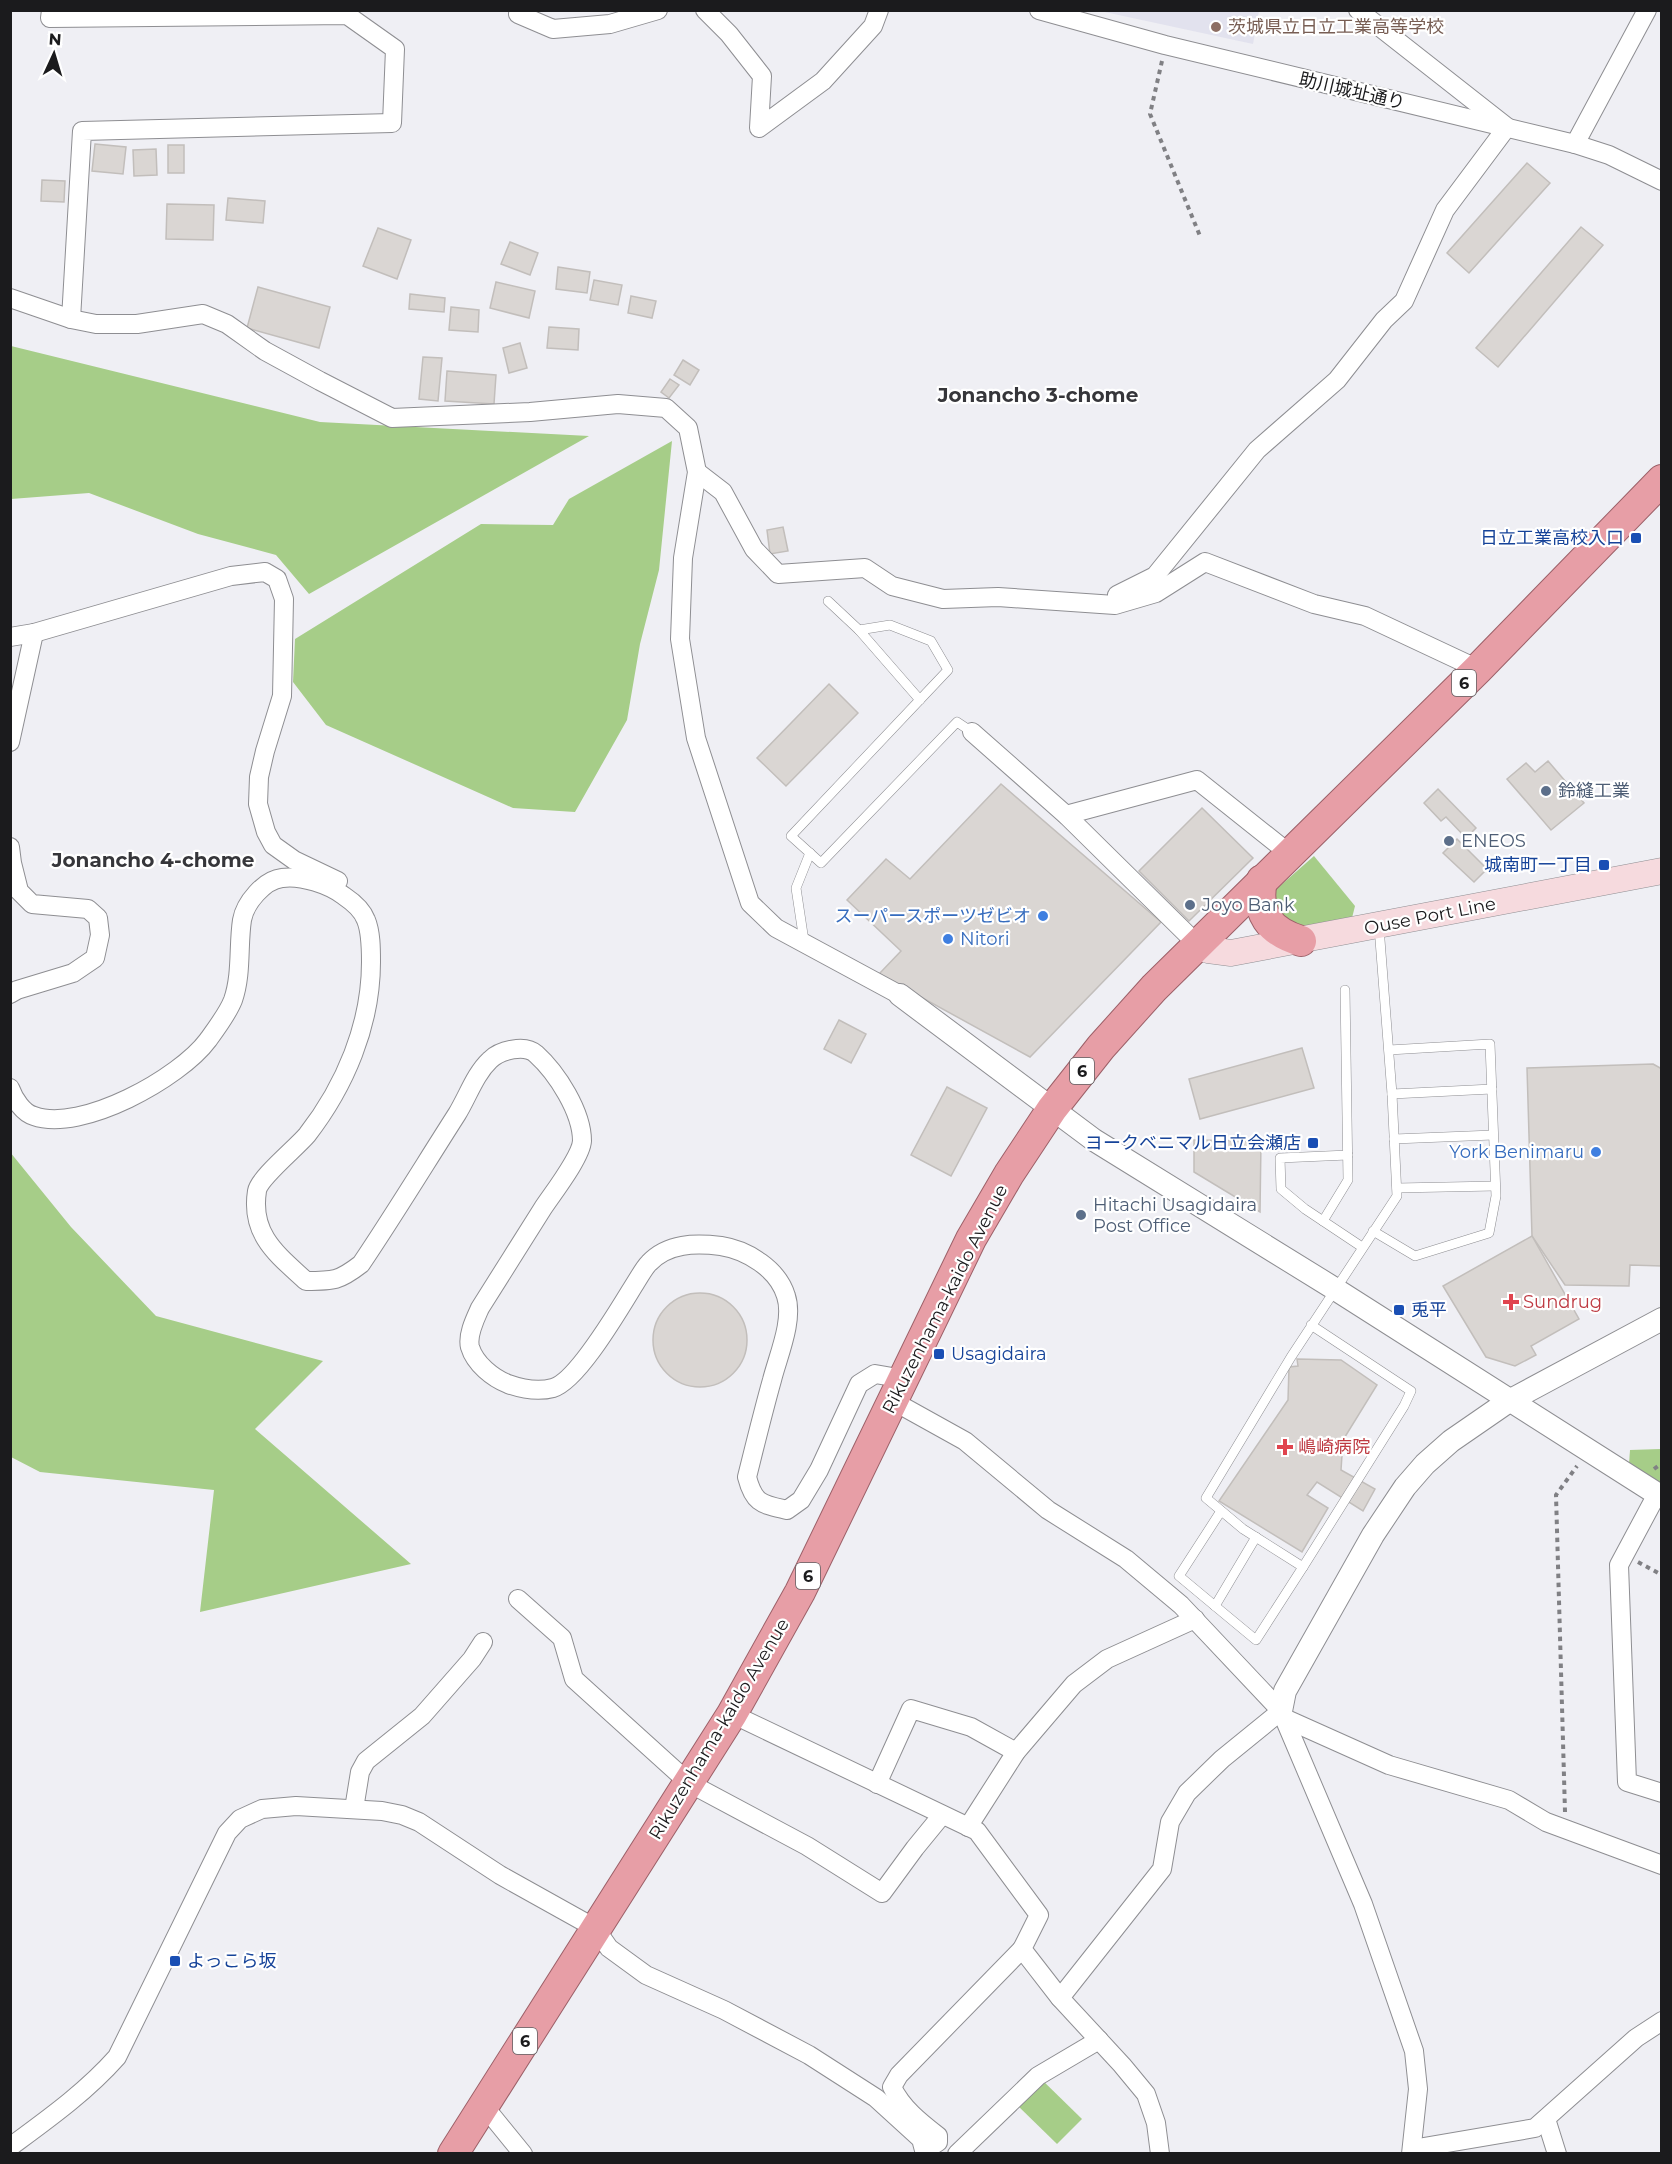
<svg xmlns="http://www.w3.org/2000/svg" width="1672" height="2164" font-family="Montserrat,'Noto Sans JP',sans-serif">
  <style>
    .built { fill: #e2e2ee }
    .green { fill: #a6cd88 }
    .building { fill: #dad6d3; stroke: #c2bebb; stroke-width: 1.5 }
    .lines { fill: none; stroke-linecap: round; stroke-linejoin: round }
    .service-casing { stroke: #8e8e92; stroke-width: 10 }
    .minor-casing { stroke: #8e8e92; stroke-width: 20 }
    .tertiary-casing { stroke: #8e8e92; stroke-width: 24 }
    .secondary-casing { stroke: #8e8e92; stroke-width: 27 }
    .trunk-casing { stroke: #9c6068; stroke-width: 32 }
    .path { stroke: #808084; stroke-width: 4; stroke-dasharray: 4.5 4.5; stroke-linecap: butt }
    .service { stroke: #fff; stroke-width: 9 }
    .minor { stroke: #fff; stroke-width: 18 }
    .tertiary { stroke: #fff; stroke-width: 22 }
    .secondary { stroke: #f6dade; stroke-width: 26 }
    .trunk { stroke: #e79ea6; stroke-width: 30 }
    .education-dot { fill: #8d6e63; stroke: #fff; stroke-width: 2 }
    .transit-dot { fill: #1a4fb4; stroke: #fff; stroke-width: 2 }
    .service-dot { fill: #5c6f8a; stroke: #fff; stroke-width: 2 }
    .shop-dot { fill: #3f7fe0; stroke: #fff; stroke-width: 2 }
    .health-dot { fill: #e0444e; stroke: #fff; stroke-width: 2 }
    .labels { text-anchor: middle; stroke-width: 4.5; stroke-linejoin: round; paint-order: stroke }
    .shield { fill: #fff; stroke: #5f5f61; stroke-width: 1.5 }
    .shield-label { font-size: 16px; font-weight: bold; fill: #1b1b1d }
    .education-label { font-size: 18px; fill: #785e54; stroke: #fff; text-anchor: start }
    .street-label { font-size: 18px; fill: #1b1b1d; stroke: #fff }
    .transit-label { font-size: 18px; fill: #164399; stroke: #fff; text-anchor: end }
    .service-label { font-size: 18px; fill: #4e5e75; stroke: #fff; text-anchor: start }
    .shop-label { font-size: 18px; fill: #366cbe; stroke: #fff; text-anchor: end }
    .health-label { font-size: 18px; fill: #be3a42; stroke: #fff; text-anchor: start }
    .neighbourhood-label { font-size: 20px; font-weight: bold; fill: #36363a; stroke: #fff }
  </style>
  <rect width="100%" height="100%" fill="#efeff4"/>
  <!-- built -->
  <path class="built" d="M1100,11H1259L1253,44Z"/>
  <!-- green -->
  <g class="green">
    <path d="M11,346L320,422L589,436L309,594L276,555L198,534L89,493L11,499Z"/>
    <path d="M672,441L659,570L640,644L627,720L575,812L513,808L326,725L293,682L295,639L481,524L553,525L569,499Z"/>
    <path d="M1314,856L1355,906L1351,922L1301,932L1278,914L1272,893Z"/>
    <path d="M10,1152L71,1227L156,1316L323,1361L255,1429L411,1564L200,1612L214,1490L40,1472L11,1457Z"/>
    <path d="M1661,1449V1484L1629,1464L1630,1450Z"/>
    <path d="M1038,2076L1082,2119L1057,2144L1013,2101Z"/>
  </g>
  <!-- building -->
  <g class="building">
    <path d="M95,144L126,147L123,174L92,171Z"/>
    <rect x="168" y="145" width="16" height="28"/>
    <path d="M156,149L157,175L134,176L133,150Z"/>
    <path d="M1527,163L1550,183L1469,273L1447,253Z"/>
    <path d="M42,180L65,181L64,202L41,201Z"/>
    <path d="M228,198L265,201L263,223L226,220Z"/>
    <path d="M167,204L214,205L213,240L166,239Z"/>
    <path d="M1581,227L1603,245L1498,367L1476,348Z"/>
    <path d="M378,228L411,240L397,279L363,266Z"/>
    <path d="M510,242L538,253L530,275L501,264Z"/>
    <path d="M558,267L590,272L587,293L556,289Z"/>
    <path d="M594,280L622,285L618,305L590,300Z"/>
    <path d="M496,282L535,291L529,318L490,308Z"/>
    <path d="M258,287L330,307L319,348L247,328Z"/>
    <path d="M410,294L445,298L444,312L409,309Z"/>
    <path d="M631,296L656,301L652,318L628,313Z"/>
    <path d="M451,307L479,310L478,332L449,330Z"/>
    <path d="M549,327L579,329L578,350L547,348Z"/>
    <path d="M520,343L527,368L509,373L503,348Z"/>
    <path d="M423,357L442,358L438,401L419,399Z"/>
    <path d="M683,360L699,370L690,385L674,375Z"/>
    <path d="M447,371L496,375L494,404L445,401Z"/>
    <path d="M670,379L679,385L669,398L661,392Z"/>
    <path d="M783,527L788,551L770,554L767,530Z"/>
    <path d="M829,684L858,713L786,786L757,758Z"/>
    <path d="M1548,761L1584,803L1551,830L1507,779L1526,763L1535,772Z"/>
    <path d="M1001,784L1161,922L1030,1057L879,974L901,951L847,900L886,859L910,879Z"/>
    <path d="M1438,789L1476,828L1466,838L1446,817L1441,821L1424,803Z"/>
    <path d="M1202,808L1253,858L1189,921L1139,871Z"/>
    <path d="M1457,839L1487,869L1474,882L1443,853Z"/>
    <path d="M839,1020L866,1034L851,1063L824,1049Z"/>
    <path d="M1302,1048L1314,1088L1200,1119L1189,1079Z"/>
    <path d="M1653,1064L1662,1069V1266L1630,1265L1629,1286L1565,1285L1532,1236L1527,1068Z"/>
    <path d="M947,1087L987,1108L951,1176L911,1155Z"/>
    <path d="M1194,1140L1261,1141L1260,1212L1194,1172Z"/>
    <path d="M1532,1236L1579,1319L1531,1346L1536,1355L1515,1366L1486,1357L1443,1286Z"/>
    <circle cx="700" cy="1340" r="47"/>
    <path d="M1297,1359L1341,1360L1377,1385L1343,1440L1341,1470L1375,1489L1363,1511L1317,1482L1307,1495L1328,1508L1302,1552L1219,1501L1288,1400L1289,1367L1298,1366Z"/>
  </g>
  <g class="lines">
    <defs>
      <g id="service">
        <path d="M828,601L859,630"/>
        <path d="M920,700L859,630L890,625L931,641L948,670L791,836L821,863L957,722L972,732"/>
        <path d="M804,941L796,888L810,853"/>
        <path d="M1392,1094L1492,1089"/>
        <path d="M1394,1139L1493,1135"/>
        <path d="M1348,1155L1280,1158L1281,1189L1305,1209L1362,1247"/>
        <path d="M1397,1188L1495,1186"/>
        <path d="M1323,1221L1348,1180L1345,990"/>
        <path d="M1373,1231L1415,1256L1489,1233L1496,1196L1490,1044L1389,1050"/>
        <path d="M1311,1325L1411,1391L1404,1406L1303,1567L1243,1529L1206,1498L1291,1357L1397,1196L1392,1094L1379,927"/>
        <path d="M1256,1537L1215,1606L1256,1640L1303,1567"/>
        <path d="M1215,1606L1179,1576L1221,1511"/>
      </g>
      <g id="minor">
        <path d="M51,10L50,18L347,15L395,49L392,123L82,131L71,319"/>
        <path d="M705,10L729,34L762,76L759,128L823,81L873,26L879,10"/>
        <path d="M1039,10L1165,45L1575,144L1609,155L1662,181"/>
        <path d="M518,14L553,29L610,24L658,10"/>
        <path d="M1575,144L1647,10"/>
        <path d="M10,298L71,319L96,324H137L203,314L227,324L265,351L320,381L392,418L530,412L618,404L666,408L688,428L697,472L683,558L680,639L696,738L750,903L776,928L900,995"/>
        <path d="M697,472L723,492L754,549L778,574L865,568L892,586L943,599L998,597L1115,605L1156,593L1205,562L1314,604L1365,616L1478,669"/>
        <path d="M1117,595L1155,576L1257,450L1337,380L1384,320L1404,301L1445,210L1507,127L1358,10"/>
        <path d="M34,633L231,576L265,572L277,579L284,599L282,696L265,751L259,777L258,804L266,832L273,845L294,860L338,881"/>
        <path d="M10,637L34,633L10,742"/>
        <path d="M972,732L1066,815L1198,945"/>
        <path d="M1066,815L1197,780L1290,854"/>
        <path d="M10,847L12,863L19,891L32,904L88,909L98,918L100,935L95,958L73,973L17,990L10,994"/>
        <path d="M10,1088C14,1099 23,1113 34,1116C81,1133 180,1078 208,1040C216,1029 228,1013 233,1000C242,974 238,946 242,920C245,903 264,880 282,878C301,875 330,885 344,896C353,902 362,909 366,920C371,932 371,949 371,962C371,1025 345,1086 307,1135C296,1148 259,1178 257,1191C250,1235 278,1255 306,1281C334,1281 339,1281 361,1264C394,1215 425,1164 457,1114C468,1096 475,1074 490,1060C500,1050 525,1044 536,1054C557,1073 582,1112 582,1141C581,1157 553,1193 543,1208C522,1241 501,1275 480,1308C475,1319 467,1335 470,1347C475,1364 493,1378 508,1384C522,1389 538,1392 553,1388C578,1381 621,1306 636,1282C640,1276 644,1268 649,1263C668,1243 695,1243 721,1246C747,1250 778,1269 786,1296C794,1320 778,1356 772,1380C763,1412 755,1445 747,1477C754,1504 762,1504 787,1510L801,1500L819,1470L859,1384L875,1374L904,1379"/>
        <path d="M893,1401L965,1441L1048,1510L1126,1559L1181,1605L1281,1711L1363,1904L1414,2051L1418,2089L1411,2154"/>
        <path d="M1657,1494L1619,1565L1627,1782L1662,1793"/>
        <path d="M518,1599L562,1638L574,1679L689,1783L807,1846L882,1893L915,1848L942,1815"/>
        <path d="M732,1714L977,1831L1039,1915L1022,1949L1060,1998L1162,1869L1170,1822L1187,1793L1222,1759L1281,1711"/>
        <path d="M1284,1718L1389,1765L1509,1800L1546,1822L1662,1865"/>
        <path d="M877,1784L911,1709L971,1727L1016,1752"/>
        <path d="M354,1809L360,1772L366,1761L422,1716L472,1659L483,1642"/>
        <path d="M968,1827L1016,1752L1074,1684L1107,1659L1195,1619"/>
        <path d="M1060,1998L1122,2065L1146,2094L1156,2123L1160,2154"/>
        <path d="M484,2106L523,2154"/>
        <path d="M1546,2119L1557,2154"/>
        <path d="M921,2139L935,2144L938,2142V2136C920,2122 902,2108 892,2087L899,2075L1022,1949"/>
        <path d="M10,2147C48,2119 86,2092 117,2057L227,1833L240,1819L262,1809L296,1806L382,1811L402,1815L419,1822L500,1875L595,1928L609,1948L646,1975L724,2010L809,2055L876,2098L921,2139L925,2154"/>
        <path d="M1412,2149L1535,2128L1636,2038L1662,2021"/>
        <path d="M957,2154L1038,2076L1099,2040"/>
      </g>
      <g id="tertiary">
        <path d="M900,995L1094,1140L1335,1289L1662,1497"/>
        <path d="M1281,1711L1285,1691L1373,1535L1405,1487L1425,1464L1451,1441L1509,1401L1662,1319"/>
      </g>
      <path id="secondary" d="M1198,945L1208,950L1231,953L1662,871"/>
      <g id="trunk">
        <path d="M1262,880C1255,913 1270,932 1301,941"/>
        <path d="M453,2154L732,1714L800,1592L971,1239L1009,1174L1052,1109L1101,1047L1154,988L1478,669L1662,480"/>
      </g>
    </defs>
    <!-- service casing -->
    <use href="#service" class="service-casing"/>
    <!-- minor casing -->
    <use href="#minor" class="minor-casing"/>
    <!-- tertiary casing -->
    <use href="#tertiary" class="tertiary-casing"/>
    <!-- secondary casing -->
    <use href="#secondary" class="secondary-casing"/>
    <!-- trunk casing -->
    <use href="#trunk" class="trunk-casing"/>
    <!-- path -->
    <g class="path">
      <path d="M1162,61L1150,114L1200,236"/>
      <path d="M1654,1469L1658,1466L1662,1468"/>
      <path d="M1638,1562L1662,1575"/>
      <path d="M1565,1812L1556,1495L1577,1466"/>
    </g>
    <!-- service -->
    <use href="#service" class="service"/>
    <!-- minor -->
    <use href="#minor" class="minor"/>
    <!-- tertiary -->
    <use href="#tertiary" class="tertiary"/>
    <!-- secondary -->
    <use href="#secondary" class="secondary"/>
    <!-- trunk -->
    <use href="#trunk" class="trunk"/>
  </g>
  <!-- markers -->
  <circle class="education-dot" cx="1216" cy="27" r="6"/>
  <g class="transit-dot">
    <rect x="1630" y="532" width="12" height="12" rx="3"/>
    <rect x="1598" y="859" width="12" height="12" rx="3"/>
    <rect x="1307" y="1137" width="12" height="12" rx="3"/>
    <rect x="1393" y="1304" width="12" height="12" rx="3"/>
    <rect x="933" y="1348" width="12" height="12" rx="3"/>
    <rect x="169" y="1955" width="12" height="12" rx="3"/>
  </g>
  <g class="service-dot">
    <circle cx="1546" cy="791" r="6"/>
    <circle cx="1449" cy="841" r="6"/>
    <circle cx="1190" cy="905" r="6"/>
    <circle cx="1081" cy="1215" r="6"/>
  </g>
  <g class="shop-dot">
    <circle cx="1043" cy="916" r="6"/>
    <circle cx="948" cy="939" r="6"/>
    <circle cx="1596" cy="1152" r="6"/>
  </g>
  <g class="health-dot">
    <path d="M1508 1293h6v6h6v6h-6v6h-6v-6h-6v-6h6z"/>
    <path d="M1282 1438h6v6h6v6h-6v6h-6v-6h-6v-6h6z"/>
  </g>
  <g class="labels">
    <!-- shield labels -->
    <g class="shield">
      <rect x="1452" y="670" width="24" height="26" rx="4.5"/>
      <rect x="1070" y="1058" width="24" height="26" rx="4.5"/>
      <rect x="796" y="1563" width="24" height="26" rx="4.5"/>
      <rect x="513" y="2028" width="24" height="26" rx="4.5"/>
    </g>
    <g class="shield-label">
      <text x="1464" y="689">6</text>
      <text x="1082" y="1077">6</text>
      <text x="808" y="1582">6</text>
      <text x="525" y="2047">6</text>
    </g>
    <!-- education labels -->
    <g class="education-label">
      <text x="1228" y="33">茨城県立日立工業高等学校</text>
    </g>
    <!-- street labels -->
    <g class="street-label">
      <text transform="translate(1352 91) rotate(13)" y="6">助川城址通り</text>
      <text transform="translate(1430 916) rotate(-11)" y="6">Ouse Port Line</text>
      <text transform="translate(945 1299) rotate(-63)" y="6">Rikuzenhama-kaido Avenue</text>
      <text transform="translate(719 1729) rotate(-59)" y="6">Rikuzenhama-kaido Avenue</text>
    </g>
    <!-- transit labels -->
    <g class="transit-label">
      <text x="1624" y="544">日立工業高校入口</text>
      <text x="1592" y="871">城南町一丁目</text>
      <text x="1301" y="1149">ヨークベニマル日立会瀬店</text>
      <text x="1411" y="1316" text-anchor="start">兎平</text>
      <text x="951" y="1360" text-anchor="start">Usagidaira</text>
      <text x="187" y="1967" text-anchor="start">よっこら坂</text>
    </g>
    <!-- service labels -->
    <g class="service-label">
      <text x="1558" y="797">鈴縫工業</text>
      <text x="1461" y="847">ENEOS</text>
      <text x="1202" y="911">Joyo Bank</text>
      <text x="1093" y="1211">Hitachi Usagidaira<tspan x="1093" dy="21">Post Office</tspan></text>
    </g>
    <!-- shop labels -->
    <g class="shop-label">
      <text x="1031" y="922">スーパースポーツゼビオ</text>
      <text x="960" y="945" text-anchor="start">Nitori</text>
      <text x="1584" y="1158">York Benimaru</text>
    </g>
    <!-- health labels -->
    <g class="health-label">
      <text x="1523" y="1308">Sundrug</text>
      <text x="1298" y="1453">嶋崎病院</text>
    </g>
    <!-- neighbourhood labels -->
    <g class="neighbourhood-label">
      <text x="1038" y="402">Jonancho 3-chome</text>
      <text x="153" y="867">Jonancho 4-chome</text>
    </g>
  </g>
  <!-- border -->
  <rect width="1672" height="2164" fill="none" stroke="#1b1b1d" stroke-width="24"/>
  <!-- north arrow -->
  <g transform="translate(54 54) rotate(4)" stroke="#ffffff" stroke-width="4.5" paint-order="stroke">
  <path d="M0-4.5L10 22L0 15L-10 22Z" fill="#1b1b1d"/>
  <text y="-9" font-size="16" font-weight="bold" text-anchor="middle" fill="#1b1b1d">N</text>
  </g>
</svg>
